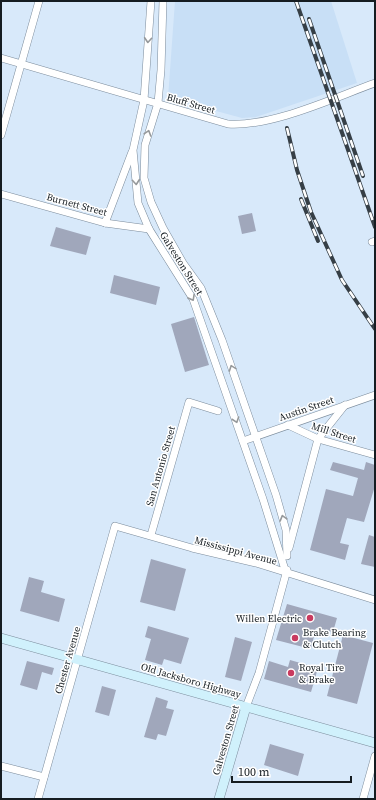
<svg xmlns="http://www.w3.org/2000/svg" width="376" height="800" font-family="'Source Serif 4',serif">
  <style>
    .built { fill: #c8dff6 }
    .building { fill: #a0a7bb }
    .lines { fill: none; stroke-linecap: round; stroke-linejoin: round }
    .minor-casing { stroke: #7c8c9c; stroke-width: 8 }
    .secondary-casing { stroke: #7c8c9c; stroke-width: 10 }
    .minor { stroke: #fff; stroke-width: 7 }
    .secondary { stroke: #d0f1fc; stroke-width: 9 }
    .rail-casing { stroke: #363f46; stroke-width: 4 }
    .rail { stroke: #fff; stroke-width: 2.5; stroke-dasharray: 8; stroke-linecap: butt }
    .oneway { stroke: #96999b }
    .poi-dot { fill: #c93a5f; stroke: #fff; stroke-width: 1.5 }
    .labels { text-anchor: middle; stroke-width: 3; stroke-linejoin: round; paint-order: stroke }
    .street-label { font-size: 10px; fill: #151c21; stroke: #fff }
    .poi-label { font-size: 10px; fill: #151c21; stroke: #fff; text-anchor: start }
  </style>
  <rect width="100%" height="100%" fill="#d8e9fa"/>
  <!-- built -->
  <path class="built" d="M175,1H331L357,83L256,117L242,118L168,98Z"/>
  <!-- building -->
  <g class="building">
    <path d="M252,213L256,231L242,234L238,216Z"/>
    <path d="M56,227L91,237L86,255L50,246Z"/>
    <path d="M114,275L160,287L156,305L110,293Z"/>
    <path d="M194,317L209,365L185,372L171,324Z"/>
    <path d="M333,462L364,470L366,462L375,465V486L364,522L347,518L340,543L349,545L345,560L310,550L326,489L353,496L358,478L330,470Z"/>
    <path d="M369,535L375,537V567L361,564Z"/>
    <path d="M151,559L186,569L175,611L140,602Z"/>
    <path d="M29,577L44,581L41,592L65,599L59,622L20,611Z"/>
    <path d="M287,604L337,618L333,632L316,628L311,649L276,640Z"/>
    <path d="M148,626L189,638L181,664L164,659L162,665L145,660L151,639L145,637Z"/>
    <path d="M343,635L373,643L357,704L327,696Z"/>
    <path d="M235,637L252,642L241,681L225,677Z"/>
    <path d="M290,660L318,668L311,692L264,679L269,661L288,667Z"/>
    <path d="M27,661L54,668L52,675L42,672L37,690L20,685Z"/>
    <path d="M102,686L116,690L109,716L95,712Z"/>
    <path d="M156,697L168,701L166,708L174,710L166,736L158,734L156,740L144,737Z"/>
    <path d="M270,744L304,754L298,776L264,765Z"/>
  </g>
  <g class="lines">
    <defs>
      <g id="minor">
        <path d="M151,1L144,100L133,150L138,203L149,229L193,299L263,499L286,573"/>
        <path d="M163,1L161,70L158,103L145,145L144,178L151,202L163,228L183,263L201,288L222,340L276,495L286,530L287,556"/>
        <path d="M1,58L228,124C272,127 333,98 375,83"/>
        <path d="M1,135L39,1"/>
        <path d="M1,194L105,223L149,229"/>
        <path d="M105,223L132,152"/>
        <path d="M372,242L375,241"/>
        <path d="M288,425L318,439L375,455"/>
        <path d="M243,441L375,395"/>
        <path d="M151,535L189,402L218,411"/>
        <path d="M289,548L318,439L345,405"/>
        <path d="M246,707L259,673L287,570"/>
        <path d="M1,766L44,777"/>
        <path d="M38,799L115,526L192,548L256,563L375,600"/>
        <path d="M363,799L375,756"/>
      </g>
      <g id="secondary">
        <path d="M1,638L375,743"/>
        <path d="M219,799L246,707"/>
      </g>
    </defs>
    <!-- minor casing -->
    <use href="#minor" class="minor-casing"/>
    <!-- secondary casing -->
    <use href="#secondary" class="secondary-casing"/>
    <!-- minor -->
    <use href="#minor" class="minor"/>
    <!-- secondary -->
    <use href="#secondary" class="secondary"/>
    <defs>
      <g id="rail">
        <path d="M296,1L375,227"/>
        <path d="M309,19L363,176"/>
        <path d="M287,128L297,170L311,212L342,280L375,329"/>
        <path d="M301,199L318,241"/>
      </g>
    </defs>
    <!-- rail casing -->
    <use href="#rail" class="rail-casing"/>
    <!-- rail -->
    <use href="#rail" class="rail"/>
  </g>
  <!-- one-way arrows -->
  <defs><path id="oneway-chevron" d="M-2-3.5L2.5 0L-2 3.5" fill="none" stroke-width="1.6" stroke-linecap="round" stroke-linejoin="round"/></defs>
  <g class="oneway">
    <use href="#oneway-chevron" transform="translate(148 40) rotate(94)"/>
    <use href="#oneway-chevron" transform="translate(148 133) rotate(-73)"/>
    <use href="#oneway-chevron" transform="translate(136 182) rotate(85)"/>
    <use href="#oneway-chevron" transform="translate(192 298) rotate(61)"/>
    <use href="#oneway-chevron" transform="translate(232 368) rotate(-110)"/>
    <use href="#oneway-chevron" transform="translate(236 420) rotate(71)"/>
    <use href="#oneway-chevron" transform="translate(283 518) rotate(-106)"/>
  </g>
  <!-- markers -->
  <g class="poi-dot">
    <circle cx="310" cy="618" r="4"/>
    <circle cx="295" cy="638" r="4"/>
    <circle cx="291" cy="673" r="4"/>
  </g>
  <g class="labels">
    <!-- street labels -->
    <g class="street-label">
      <text transform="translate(191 103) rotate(16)" y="4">Bluff Street</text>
      <text transform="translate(77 204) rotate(15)" y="4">Burnett Street</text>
      <text transform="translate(182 263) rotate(58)" y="4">Galveston Street</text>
      <text transform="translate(306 408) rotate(-19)" y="4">Austin Street</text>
      <text transform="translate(334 432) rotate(18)" y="4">Mill Street</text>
      <text transform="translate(160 466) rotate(-74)" y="4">San Antonio Street</text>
      <text transform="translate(236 550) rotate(15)" y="4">Mississippi Avenue</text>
      <text transform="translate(67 660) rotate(-74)" y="4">Chester Avenue</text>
      <text transform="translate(191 680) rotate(16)" y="4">Old Jacksboro Highway</text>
      <text transform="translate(225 740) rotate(-74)" y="4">Galveston Street</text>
    </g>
    <!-- poi labels -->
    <g class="poi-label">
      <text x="302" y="622" text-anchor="end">Willen Electric</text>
      <text x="303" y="636">Brake Bearing<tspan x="303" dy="12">&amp; Clutch</tspan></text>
      <text x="299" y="671">Royal Tire<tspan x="299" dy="12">&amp; Brake</tspan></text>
    </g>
  </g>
  <!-- border -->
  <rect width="376" height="800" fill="none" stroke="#151c21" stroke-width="4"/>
  <!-- scale -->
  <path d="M232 776v6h119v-6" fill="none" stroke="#151c21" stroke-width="2"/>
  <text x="238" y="776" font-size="12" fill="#151c21" stroke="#ffffff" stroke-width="3" paint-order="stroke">100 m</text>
</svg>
